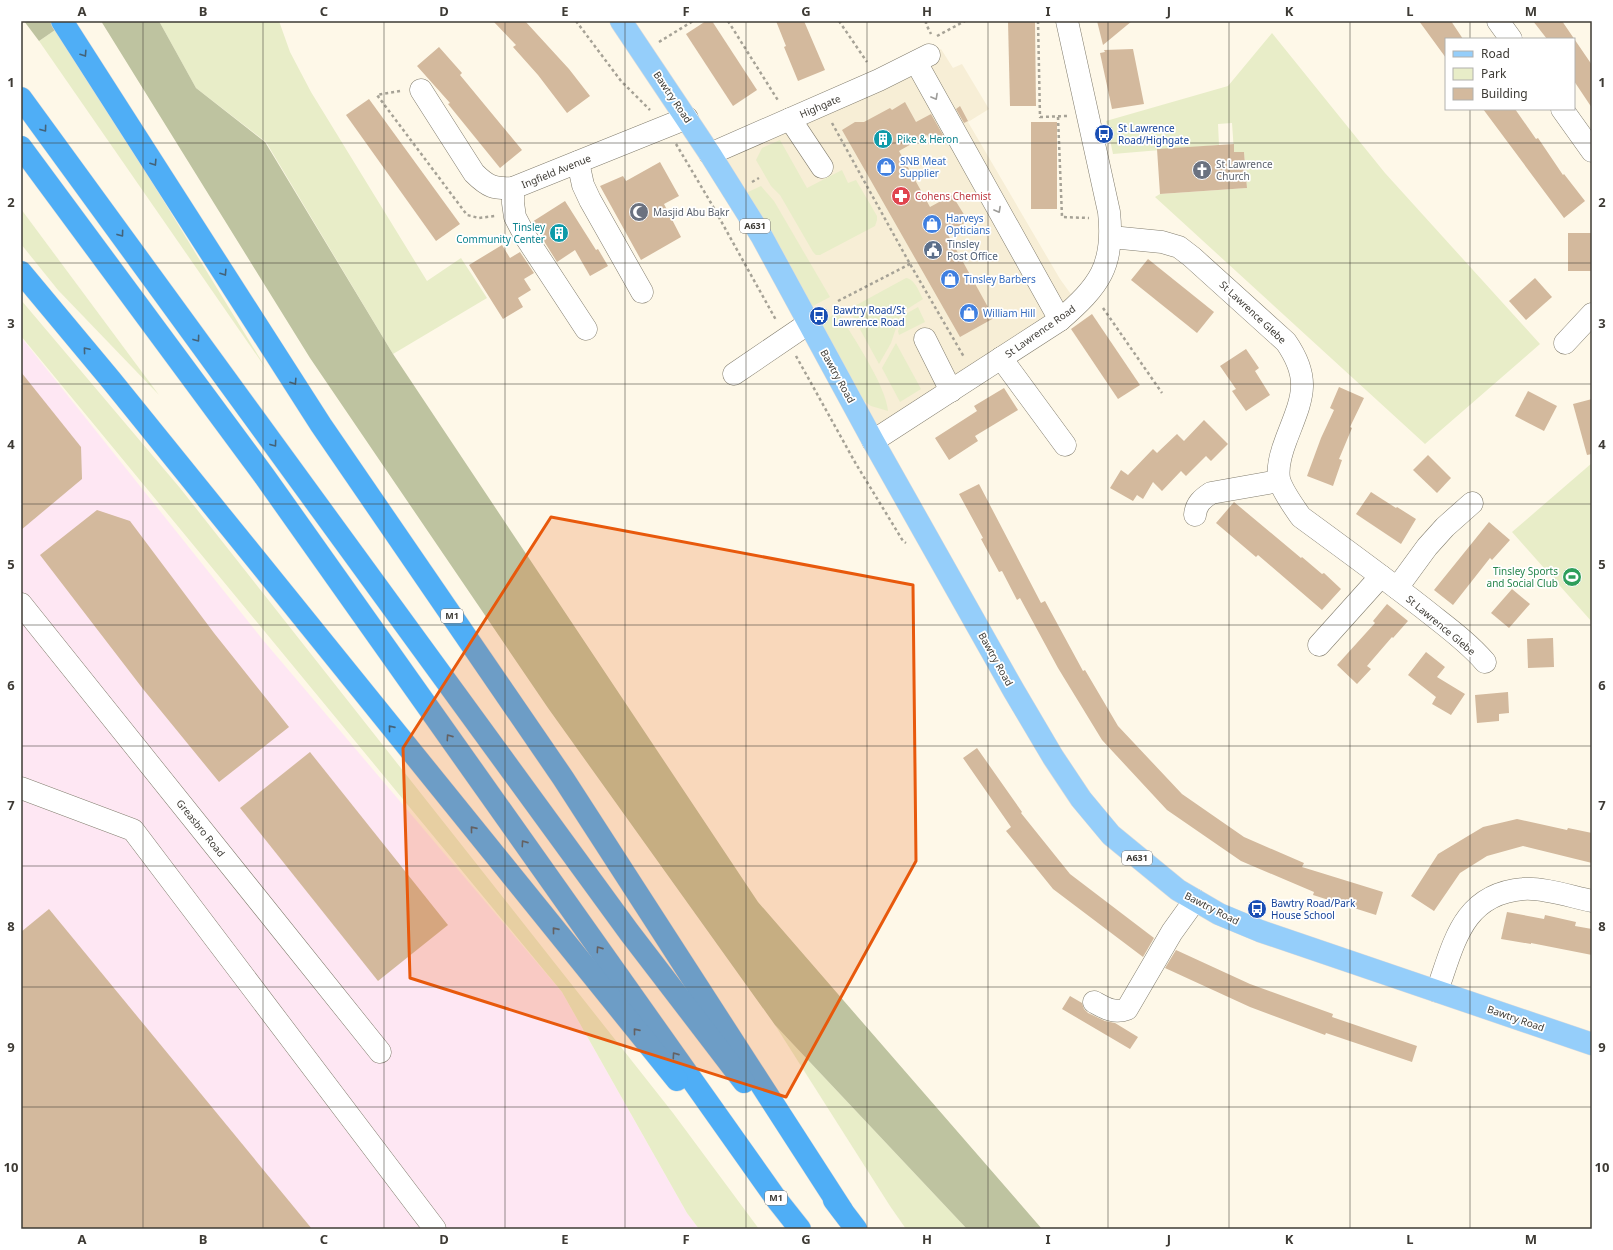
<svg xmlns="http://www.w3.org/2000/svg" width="1613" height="1250" font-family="'Noto Sans',sans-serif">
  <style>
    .built { fill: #f7eed6 }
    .industrial { fill: #fee7f3 }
    .green { fill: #e8edc8 }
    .forest { fill: #bec3a0 }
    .building { fill: #d3b99d }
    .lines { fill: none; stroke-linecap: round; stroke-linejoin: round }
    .minor-casing { stroke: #827d6e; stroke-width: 23 }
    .major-casing { stroke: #dcdcdb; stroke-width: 23 }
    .highway-casing { stroke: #dcdcdb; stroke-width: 23 }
    .path { stroke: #a6a296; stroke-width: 2.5; stroke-dasharray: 3 3; stroke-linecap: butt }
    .minor { stroke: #fff; stroke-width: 22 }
    .major { stroke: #95cefa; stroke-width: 22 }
    .highway { stroke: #4faef6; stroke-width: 22 }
    .oneway { stroke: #446379 }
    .oneway2 { stroke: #9e9d9a }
    .marked { fill: #e8590c; fill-opacity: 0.2; stroke: #e8590c; stroke-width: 3; stroke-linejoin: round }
    .grid { fill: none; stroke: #3e3b35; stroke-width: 1; stroke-opacity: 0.55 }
    .labels { text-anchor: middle; stroke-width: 3.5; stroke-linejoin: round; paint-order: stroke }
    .shield { fill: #fff; stroke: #787672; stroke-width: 1 }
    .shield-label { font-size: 9px; font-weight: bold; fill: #3e3b35 }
    .street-label { font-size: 10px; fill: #3e3b35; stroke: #fff }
    .transit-label { font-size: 10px; fill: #164399; stroke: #fff; text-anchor: start }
    .culture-label { font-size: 10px; fill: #0d838f; stroke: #fff; text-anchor: start }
    .shop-label { font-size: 10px; fill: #366cbe; stroke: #fff; text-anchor: start }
    .worship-label { font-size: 10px; fill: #5b616d; stroke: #fff; text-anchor: start }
    .health-label { font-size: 10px; fill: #be3a42; stroke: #fff; text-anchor: start }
    .service-label { font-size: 10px; fill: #4e5e75; stroke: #fff; text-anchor: start }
    .leisure-label { font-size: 10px; fill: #27864d; stroke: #fff; text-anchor: end }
    .neatline { fill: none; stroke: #3e3b35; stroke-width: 1.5 }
    .grid-label { font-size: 13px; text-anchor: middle; font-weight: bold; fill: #3e3b35 }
  </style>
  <rect width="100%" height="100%" fill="#fef8e8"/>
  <!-- built -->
  <path class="built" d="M941,49L953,68L962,64L989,109L968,122L1060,279L1078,304L873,441L710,154Z"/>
  <!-- industrial -->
  <path class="industrial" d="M21,337L263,640L562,992L687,1213L699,1229H21Z"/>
  <!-- green -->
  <g class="green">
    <path d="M159,21H279L290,52L311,92L427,281L461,258L487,298L393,354L266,142L196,88Z"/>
    <path d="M58,28L267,370L39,41Z"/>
    <path d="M1272,33L1385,173L1540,344L1425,444L1155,197L1160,194L1247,188L1244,152H1234L1232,123L1218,124L1219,145L1113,154L1106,121L1228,86Z"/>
    <path d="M780,140L807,188L842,170L848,183L856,180L877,216V220L875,226L820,255H816L813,252L780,195L771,186L756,160L762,148Z"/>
    <path d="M761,186L774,201L830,297L811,307L750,200L748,192Z"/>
    <path d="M21,209L159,395L58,290L21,244Z"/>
    <path d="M906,278C915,279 919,292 923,299L901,313L891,343L879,364L850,311L851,308Z"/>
    <path d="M21,300L180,488L673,1113L759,1229H699L687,1213L562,992L21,336Z"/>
    <path d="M918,307L925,322L899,335L898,331L904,315Z"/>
    <path d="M838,312C852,336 886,385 888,411L871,406L864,401L820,323Z"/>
    <path d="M896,343L921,389L900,402L882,368Z"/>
    <path d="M1592,463V622L1512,532Z"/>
    <path d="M775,1025L967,1229H906L890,1206Z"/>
  </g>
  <!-- forest -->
  <g class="forest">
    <path d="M24,21H53L58,28L39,41Z"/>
    <path d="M101,21H159L196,88L265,142L393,354L758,902L1042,1229H967L775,1025L548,708L310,358Z"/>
  </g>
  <!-- building -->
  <g class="building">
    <path d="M493,21H525L569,69L590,96L567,113L538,75L513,47L516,45Z"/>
    <path d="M706,21H712L757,90L733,106L686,34Z"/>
    <path d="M776,21H804L825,70L798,81L784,47L786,46Z"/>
    <path d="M1008,21H1035L1036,106H1010Z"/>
    <path d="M1097,21H1132L1103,45Z"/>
    <path d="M1419,21H1451L1463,39H1446V58Z"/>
    <path d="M1533,21H1562L1592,65V108L1574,81V39H1547Z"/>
    <path d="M439,47L462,73L460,75L522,150L500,168L448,104L450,103L417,66Z"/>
    <path d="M1133,49L1144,104L1112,109L1100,53L1105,52L1104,50Z"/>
    <path d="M369,99L460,224L436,241L346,115Z"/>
    <path d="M905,102L916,122L931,114L943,135L931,142L927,135L899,151L930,207L952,195L968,221L947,233L994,318L960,337L842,130L855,122H864L890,108L892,110Z"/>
    <path d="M960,106L968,121L964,123L956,109Z"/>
    <path d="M1483,109H1515L1536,139L1538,138L1563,175L1564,174L1585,201L1564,218Z"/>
    <rect x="1031" y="122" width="26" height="87"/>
    <path d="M1234,144V152H1244L1247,188L1160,194L1157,149Z"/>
    <path d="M660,162L679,196L664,204L681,237L641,260L600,186L623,176L626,181Z"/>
    <path d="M565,201L596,250L598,249L608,266L590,276L575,250L557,262L532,222Z"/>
    <rect x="1568" y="233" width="24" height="38"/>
    <path d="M502,245L510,258L520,252L534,273L524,279L531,290L518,298L523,307L503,319L469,265Z"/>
    <path d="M1148,259L1214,312L1197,333L1131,280Z"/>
    <path d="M1535,278L1552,297L1526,320L1509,301Z"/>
    <path d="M1092,314L1140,385L1118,399L1071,329Z"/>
    <path d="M1246,349L1259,368L1255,371L1270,395L1246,411L1232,391L1236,389L1220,366Z"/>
    <path d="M21,372L81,447L82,479L21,530Z"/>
    <path d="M1339,387L1364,398L1350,427L1352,428L1339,459L1342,460L1333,486L1307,476L1321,438L1334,410L1330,408Z"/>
    <path d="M1004,388L1018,410L975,436L978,441L949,460L935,438L977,411L974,406Z"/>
    <path d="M1528,391L1557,406L1544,431L1515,416Z"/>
    <path d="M1592,399V454L1587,455L1573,404Z"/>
    <path d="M1204,420L1228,444L1211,461L1206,456L1186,476L1181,471L1162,491L1153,482L1143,499L1137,495L1133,501L1110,488L1121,470L1128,475L1153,449L1157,453L1177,434L1184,441Z"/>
    <path d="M1428,455L1451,478L1437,493L1413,470Z"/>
    <path d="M979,484L1041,603L1045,601L1083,671L1085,670L1118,726L1182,794L1244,837L1304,863L1302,867L1383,892L1376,915L1313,895L1314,892L1241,861L1167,810L1102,740L1058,668L1020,598L1017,600L1002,571L999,572L981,539L983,538L959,494Z"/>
    <path d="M1371,492L1396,508L1397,507L1416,519L1401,544L1356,514Z"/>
    <path d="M1234,502L1301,558L1302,557L1322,574L1324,573L1341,589L1322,610L1258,555L1256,557L1216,523Z"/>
    <path d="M97,510L130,521L214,633L289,727L219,782L143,689L40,555Z"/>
    <path d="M1489,522L1510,540L1492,560L1490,558L1453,605L1434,590Z"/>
    <path d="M1512,589L1530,604L1509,628L1491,613Z"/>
    <path d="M1387,604L1408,621L1393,638L1392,637L1367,666L1371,669L1357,684L1337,665L1375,623L1373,621Z"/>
    <path d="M1553,638L1554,667L1528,668L1527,639Z"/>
    <path d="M1426,652L1445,667L1437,677L1465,694L1451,715L1432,704L1436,697L1408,675Z"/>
    <path d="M1508,692L1509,713L1499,714V721L1477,723L1475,695Z"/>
    <path d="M977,748L1022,812L1021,813L1070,874L1154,938L1143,957L1053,889L1006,831L1011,827L963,758Z"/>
    <path d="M310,752L448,925L378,981L240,808Z"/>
    <path d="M1517,819L1567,830L1568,828L1592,833V863L1523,846L1487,856L1460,873L1434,911L1411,896L1438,854L1483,827Z"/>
    <path d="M49,909L312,1229H21V932Z"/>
    <path d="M1507,912L1544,919L1545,915L1576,922L1575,926L1592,929V955L1531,943V944L1501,939Z"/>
    <path d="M1176,950L1250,984L1333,1014L1332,1017L1417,1046L1412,1062L1326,1033L1325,1035L1250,1007L1165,968Z"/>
    <path d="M1070,996L1082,1003L1084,1009L1088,1013L1105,1021L1115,1023L1138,1037L1130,1049L1062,1009Z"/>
  </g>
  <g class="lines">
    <defs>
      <g id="minor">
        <path d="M1498,21L1511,39"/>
        <path d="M916,62L1060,320"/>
        <path d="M421,90L474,173C488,187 494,189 513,188L687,118"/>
        <path d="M1562,109L1592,151"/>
        <path d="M790,119L822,167"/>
        <path d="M710,154L879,80L929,55"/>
        <path d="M578,162L583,185L590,200L642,292"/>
        <path d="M513,188V203L515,217L525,236L586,329"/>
        <path d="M1111,237L1162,242L1179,247L1192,257L1286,342C1313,381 1301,400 1286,440C1281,453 1277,466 1279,479C1282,491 1294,507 1301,517C1342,547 1383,577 1423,608C1444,625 1467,641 1485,662"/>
        <path d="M925,339L951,391"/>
        <path d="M1565,343L1592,314"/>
        <path d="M1001,358L1065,445"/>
        <path d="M734,374L809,323"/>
        <path d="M873,441L1060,320C1099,286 1115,266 1109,212L1067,21"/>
        <path d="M1195,515C1196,504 1202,499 1211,493L1279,481"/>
        <path d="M1397,588L1427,547L1445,527L1472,503"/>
        <path d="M21,604L380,1052"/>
        <path d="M1319,645L1381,576"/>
        <path d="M21,788L133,830L435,1229"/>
        <path d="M1437,991C1454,944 1462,894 1523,889C1542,887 1572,897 1592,901"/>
        <path d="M1094,1002C1105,1008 1114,1014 1127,1009L1172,932L1195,900"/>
      </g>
      <path id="major" d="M621,21L710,154L762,237L873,441L1014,691L1053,757L1081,799L1111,835L1178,890L1219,914L1260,931L1592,1044"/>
      <g id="highway">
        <path d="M62,21L321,425L563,778L842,1210"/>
        <path d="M21,98L629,932L744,1082"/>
        <path d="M21,147L265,477L777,1200L800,1229"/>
        <path d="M21,272L111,380L677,1080"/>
        <path d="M834,1200L856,1229"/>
      </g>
    </defs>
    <!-- minor casing -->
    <use href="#minor" class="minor-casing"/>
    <!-- major casing -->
    <use href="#major" class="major-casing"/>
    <!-- highway casing -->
    <use href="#highway" class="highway-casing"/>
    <!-- path -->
    <g class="path">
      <path d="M576,21L621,81L650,110"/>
      <path d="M728,21L779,102"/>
      <path d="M839,21L867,62"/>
      <path d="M926,21V24L931,34"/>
      <path d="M1038,21L1040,117L1067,116"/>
      <path d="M937,36L965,21"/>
      <path d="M659,42L693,21"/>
      <path d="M400,91L377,95L467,215L479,218L495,216"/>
      <path d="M1058,117L1062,217L1089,218"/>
      <path d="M832,123L910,264L964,357"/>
      <path d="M676,144L711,203L776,320"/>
      <path d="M752,182L759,178"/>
      <path d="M838,301L910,264"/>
      <path d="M1103,308L1162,393"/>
      <path d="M796,356L856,464L903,541L906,543"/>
    </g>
    <!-- minor -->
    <use href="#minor" class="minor"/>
    <!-- major -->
    <use href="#major" class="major"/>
    <!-- highway -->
    <use href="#highway" class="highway"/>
  </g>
  <!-- one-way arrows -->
  <defs><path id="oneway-chevron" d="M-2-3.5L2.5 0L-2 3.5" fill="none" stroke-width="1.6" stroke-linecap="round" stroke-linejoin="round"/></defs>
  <g class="oneway">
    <use href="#oneway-chevron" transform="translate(84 54) rotate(57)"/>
    <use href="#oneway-chevron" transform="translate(44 129) rotate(54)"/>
    <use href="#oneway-chevron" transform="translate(154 163) rotate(57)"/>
    <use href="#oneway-chevron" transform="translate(121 234) rotate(54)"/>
    <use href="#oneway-chevron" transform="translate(224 273) rotate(57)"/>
    <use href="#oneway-chevron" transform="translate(197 339) rotate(54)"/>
    <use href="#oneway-chevron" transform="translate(86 350) rotate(-130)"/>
    <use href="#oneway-chevron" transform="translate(294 382) rotate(57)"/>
    <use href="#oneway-chevron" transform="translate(274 444) rotate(54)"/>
    <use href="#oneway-chevron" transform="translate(391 728) rotate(-129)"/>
    <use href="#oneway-chevron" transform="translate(449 737) rotate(-125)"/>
    <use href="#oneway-chevron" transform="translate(473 829) rotate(-129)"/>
    <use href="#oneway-chevron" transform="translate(524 843) rotate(-125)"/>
    <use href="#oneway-chevron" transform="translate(555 930) rotate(-129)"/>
    <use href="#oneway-chevron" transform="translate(599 949) rotate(-125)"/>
    <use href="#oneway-chevron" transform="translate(636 1031) rotate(-129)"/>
    <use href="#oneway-chevron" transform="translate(675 1055) rotate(-125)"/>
  </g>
  <g class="oneway2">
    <use href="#oneway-chevron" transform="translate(935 97) rotate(61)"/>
    <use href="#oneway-chevron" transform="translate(998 210) rotate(61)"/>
  </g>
  <!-- marked area -->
  <path class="marked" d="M551,517L913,585L916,861L786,1097L410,978L403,748Z"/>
  <!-- grid -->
  <path class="grid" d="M143,21V1229M263,21V1229M384,21V1229M505,21V1229M625,21V1229M746,21V1229M867,21V1229M988,21V1229M1108,21V1229M1229,21V1229M1350,21V1229M1470,21V39M1470,109V1229M21,143H1592M21,263H1592M21,384H1592M21,504H1592M21,625H1592M21,746H1592M21,866H1592M21,987H1592M21,1107H1592"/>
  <!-- icons -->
  <defs>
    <symbol id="bus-disc" viewBox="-11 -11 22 22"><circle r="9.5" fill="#1a4fb4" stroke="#fff"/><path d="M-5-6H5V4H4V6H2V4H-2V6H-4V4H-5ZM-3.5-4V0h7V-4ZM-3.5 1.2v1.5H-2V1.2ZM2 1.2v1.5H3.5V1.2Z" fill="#fff"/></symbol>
    <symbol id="building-disc" viewBox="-11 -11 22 22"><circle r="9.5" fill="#0f9aa8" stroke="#fff"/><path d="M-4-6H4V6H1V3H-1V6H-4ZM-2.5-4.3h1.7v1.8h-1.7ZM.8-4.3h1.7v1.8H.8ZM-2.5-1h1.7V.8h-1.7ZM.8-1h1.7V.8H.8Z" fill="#fff"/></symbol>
    <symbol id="shop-disc" viewBox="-11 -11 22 22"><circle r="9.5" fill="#3f7fe0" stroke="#fff"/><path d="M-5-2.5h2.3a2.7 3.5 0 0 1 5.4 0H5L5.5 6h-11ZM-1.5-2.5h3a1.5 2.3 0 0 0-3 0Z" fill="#fff"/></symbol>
    <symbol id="church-disc" viewBox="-11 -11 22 22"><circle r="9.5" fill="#6b7280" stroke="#fff"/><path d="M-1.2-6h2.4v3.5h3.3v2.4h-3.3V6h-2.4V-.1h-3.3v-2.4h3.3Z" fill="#fff"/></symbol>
    <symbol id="pharmacy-disc" viewBox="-11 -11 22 22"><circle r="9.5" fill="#e0444e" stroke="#fff"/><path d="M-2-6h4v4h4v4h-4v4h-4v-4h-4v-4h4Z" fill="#fff"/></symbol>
    <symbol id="mosque-disc" viewBox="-11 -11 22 22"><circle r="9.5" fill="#6b7280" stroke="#fff"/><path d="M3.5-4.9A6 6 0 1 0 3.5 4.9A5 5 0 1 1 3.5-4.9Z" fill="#fff"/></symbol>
    <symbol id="civic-disc" viewBox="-11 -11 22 22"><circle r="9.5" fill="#5c6f8a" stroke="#fff"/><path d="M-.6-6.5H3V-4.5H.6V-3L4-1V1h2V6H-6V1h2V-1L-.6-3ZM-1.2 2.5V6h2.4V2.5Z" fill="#fff"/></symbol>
    <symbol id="stadium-disc" viewBox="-11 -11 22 22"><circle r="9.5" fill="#2e9e5b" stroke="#fff"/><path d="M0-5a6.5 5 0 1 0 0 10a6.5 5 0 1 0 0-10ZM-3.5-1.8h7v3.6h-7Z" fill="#fff"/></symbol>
  </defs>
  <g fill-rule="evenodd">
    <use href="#bus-disc" x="1093" y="123" width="22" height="22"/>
    <use href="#building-disc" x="872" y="128" width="22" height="22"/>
    <use href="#shop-disc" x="875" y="156" width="22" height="22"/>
    <use href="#church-disc" x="1191" y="159" width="22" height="22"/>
    <use href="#pharmacy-disc" x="890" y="185" width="22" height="22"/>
    <use href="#mosque-disc" x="628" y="201" width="22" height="22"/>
    <use href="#shop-disc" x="921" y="213" width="22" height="22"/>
    <use href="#building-disc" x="548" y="222" width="22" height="22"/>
    <use href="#civic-disc" x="922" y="239" width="22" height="22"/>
    <use href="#shop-disc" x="939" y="268" width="22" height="22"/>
    <use href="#shop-disc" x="958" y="302" width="22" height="22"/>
    <use href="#bus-disc" x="808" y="305" width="22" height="22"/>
    <use href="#stadium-disc" x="1561" y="566" width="22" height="22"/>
    <use href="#bus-disc" x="1246" y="898" width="22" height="22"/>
  </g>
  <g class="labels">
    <!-- shield labels -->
    <g class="shield">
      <rect x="740" y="219" width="30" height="14" rx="3"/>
      <rect x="441" y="609" width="22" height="14" rx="3"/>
      <rect x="1122" y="851" width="30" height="14" rx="3"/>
      <rect x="765" y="1191" width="22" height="14" rx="3"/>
    </g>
    <g class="shield-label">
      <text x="755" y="229">A631</text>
      <text x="452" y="619">M1</text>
      <text x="1137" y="861">A631</text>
      <text x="776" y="1201">M1</text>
    </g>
    <!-- street labels -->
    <g class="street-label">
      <text transform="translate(673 97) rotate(56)" y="4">Bawtry Road</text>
      <text transform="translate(820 106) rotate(-23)" y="4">Highgate</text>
      <text transform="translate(556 171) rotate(-22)" y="4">Ingfield Avenue</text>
      <text transform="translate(1253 312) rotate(43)" y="4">St Lawrence Glebe</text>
      <text transform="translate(1040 331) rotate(-35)" y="4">St Lawrence Road</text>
      <text transform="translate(838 376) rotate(61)" y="4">Bawtry Road</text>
      <text transform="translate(1441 625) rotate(40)" y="4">St Lawrence Glebe</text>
      <text transform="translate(996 659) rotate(61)" y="4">Bawtry Road</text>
      <text transform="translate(201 828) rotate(51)" y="4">Greasbro Road</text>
      <text transform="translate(1212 908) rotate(27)" y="4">Bawtry Road</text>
      <text transform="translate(1516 1018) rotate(19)" y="4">Bawtry Road</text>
    </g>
    <!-- transit labels -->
    <g class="transit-label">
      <text x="1118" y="132">St Lawrence<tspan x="1118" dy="12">Road/Highgate</tspan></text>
      <text x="833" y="314">Bawtry Road/St<tspan x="833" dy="12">Lawrence Road</tspan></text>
      <text x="1271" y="907">Bawtry Road/Park<tspan x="1271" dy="12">House School</tspan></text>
    </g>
    <!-- culture labels -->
    <g class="culture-label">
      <text x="897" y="143">Pike &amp; Heron</text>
      <text x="545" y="231" text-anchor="end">Tinsley<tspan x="545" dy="12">Community Center</tspan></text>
    </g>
    <!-- shop labels -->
    <g class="shop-label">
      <text x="900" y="165">SNB Meat<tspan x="900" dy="12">Supplier</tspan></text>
      <text x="946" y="222">Harveys<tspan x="946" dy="12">Opticians</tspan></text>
      <text x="964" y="283">Tinsley Barbers</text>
      <text x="983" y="317">William Hill</text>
    </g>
    <!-- worship labels -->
    <g class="worship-label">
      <text x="1216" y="168">St Lawrence<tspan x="1216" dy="12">Church</tspan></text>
      <text x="653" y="216">Masjid Abu Bakr</text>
    </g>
    <!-- health labels -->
    <g class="health-label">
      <text x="915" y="200">Cohens Chemist</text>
    </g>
    <!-- service labels -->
    <g class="service-label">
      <text x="947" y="248">Tinsley<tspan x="947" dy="12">Post Office</tspan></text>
    </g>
    <!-- leisure labels -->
    <g class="leisure-label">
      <text x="1558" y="575">Tinsley Sports<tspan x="1558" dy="12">and Social Club</tspan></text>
    </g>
  </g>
  <!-- border -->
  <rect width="1613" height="1250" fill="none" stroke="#ffffff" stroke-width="44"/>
  <!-- legend -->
  <rect x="1445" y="38" width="130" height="72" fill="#ffffff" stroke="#b2b1ae"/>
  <rect x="1453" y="51" width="20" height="6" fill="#95cefa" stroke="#b2b1ae"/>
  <text x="1481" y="58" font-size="12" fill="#3e3b35">Road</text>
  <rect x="1453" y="68" width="20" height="12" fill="#e8edc8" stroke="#b2b1ae"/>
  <text x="1481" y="78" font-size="12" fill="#3e3b35">Park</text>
  <rect x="1453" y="88" width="20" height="12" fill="#d3b99d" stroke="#b2b1ae"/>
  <text x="1481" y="98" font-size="12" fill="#3e3b35">Building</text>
  <rect x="22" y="22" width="1569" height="1206" class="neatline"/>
  <g class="grid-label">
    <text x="82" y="16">A</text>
    <text x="203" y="16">B</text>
    <text x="324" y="16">C</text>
    <text x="444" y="16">D</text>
    <text x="565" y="16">E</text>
    <text x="686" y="16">F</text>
    <text x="806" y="16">G</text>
    <text x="927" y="16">H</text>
    <text x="1048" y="16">I</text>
    <text x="1169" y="16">J</text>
    <text x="1289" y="16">K</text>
    <text x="1410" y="16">L</text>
    <text x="1531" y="16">M</text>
    <text x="11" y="87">1</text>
    <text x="1602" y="87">1</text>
    <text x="11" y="207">2</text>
    <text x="1602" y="207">2</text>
    <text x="11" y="328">3</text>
    <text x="1602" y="328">3</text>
    <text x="11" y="449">4</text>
    <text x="1602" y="449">4</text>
    <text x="11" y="569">5</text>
    <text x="1602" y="569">5</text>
    <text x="11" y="690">6</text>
    <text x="1602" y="690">6</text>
    <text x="11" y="810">7</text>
    <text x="1602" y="810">7</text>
    <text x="11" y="931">8</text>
    <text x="1602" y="931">8</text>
    <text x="11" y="1052">9</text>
    <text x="1602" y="1052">9</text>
    <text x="11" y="1172">10</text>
    <text x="1602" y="1172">10</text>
    <text x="82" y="1244">A</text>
    <text x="203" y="1244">B</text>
    <text x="324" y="1244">C</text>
    <text x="444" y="1244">D</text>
    <text x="565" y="1244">E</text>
    <text x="686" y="1244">F</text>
    <text x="806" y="1244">G</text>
    <text x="927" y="1244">H</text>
    <text x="1048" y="1244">I</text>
    <text x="1169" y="1244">J</text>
    <text x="1289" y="1244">K</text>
    <text x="1410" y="1244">L</text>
    <text x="1531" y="1244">M</text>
  </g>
</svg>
